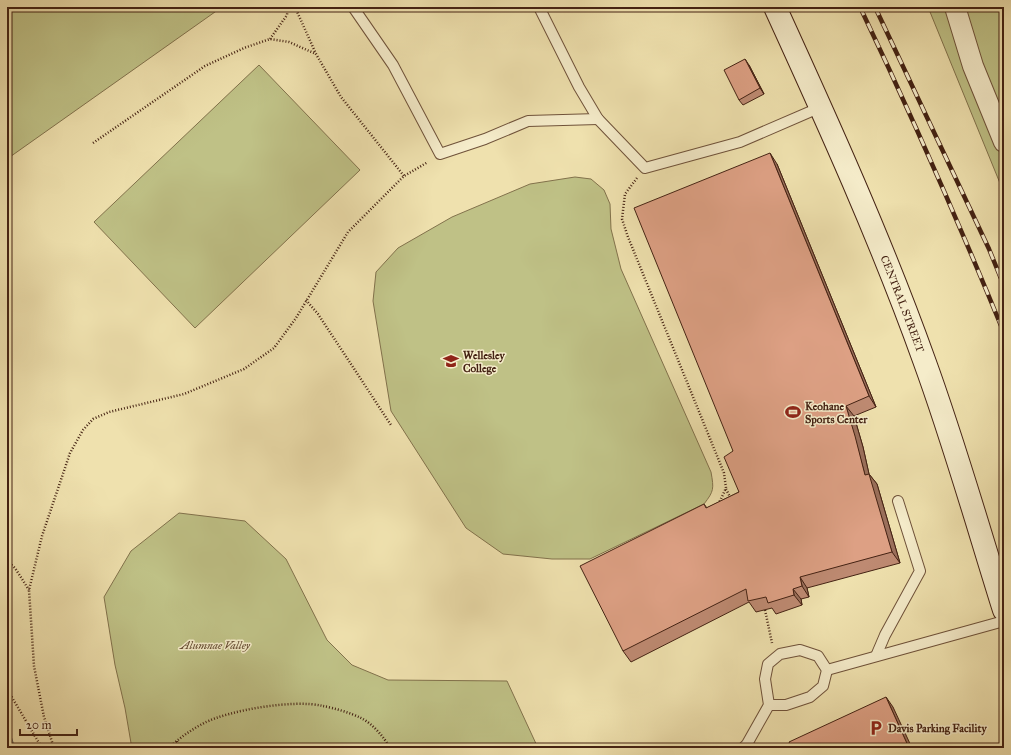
<svg xmlns="http://www.w3.org/2000/svg" width="1011" height="755" font-family="'IM FELL Great Primer',serif">
  <style>
    .green { fill: #bfc186; stroke: #82724c }
    .water { fill: #9abcaf; stroke: #787e71 }
    .lines { fill: none; stroke-linecap: round; stroke-linejoin: round }
    .lane-casing { stroke: #6f523a; stroke-width: 12 }
    .street-casing { stroke: #6f523a; stroke-width: 22 }
    .secondary-casing { stroke: #442213; stroke-width: 24 }
    .path { stroke: #442213; stroke-width: 2.5; stroke-dasharray: 1 2; stroke-linecap: butt }
    .lane { stroke: #f5ecca; stroke-width: 10 }
    .street { stroke: #f5ecca; stroke-width: 20 }
    .secondary { stroke: #f5ecca; stroke-width: 22 }
    .rail-casing { stroke: #442213; stroke-width: 4.5 }
    .rail { stroke: #f5ecca; stroke-width: 3; stroke-dasharray: 9; stroke-linecap: butt }
    .wall { fill: #be8a72; stroke: #442213 }
    .shaded-wall { fill: #9b705c; stroke: #442213 }
    .building { fill: #dda084; stroke: #442213 }
    .labels { text-anchor: middle; stroke-width: 3; stroke-linejoin: round; paint-order: stroke }
    .street-label { font-size: 11px; fill: #442213; stroke: #f5ecca }
    .poi-label { font-size: 11px; font-weight: bold; fill: #442213; stroke: #f5ecca; text-anchor: start }
    .park-label { font-size: 11px; font-style: italic; fill: #634a30; stroke: #f5ecca }
  </style>
  <rect width="100%" height="100%" fill="#efe1ae"/>
  <filter id="stains"><feTurbulence type="fractalNoise" baseFrequency=".005" numOctaves="4"/><feColorMatrix values="0 0 0 0 .2 0 0 0 0 .09 0 0 0 0 .02 0 0 0 .5 -.17"/></filter>
  <radialGradient id="worn" r=".72"><stop offset=".6" stop-color="#630" stop-opacity="0"/><stop offset="1" stop-color="#630" stop-opacity=".3"/></radialGradient>
  <!-- green -->
  <g class="green">
    <path d="M7,7H222L7,159Z"/>
    <path d="M928,7H1004V193Z"/>
    <path d="M259,65L360,170L195,328L94,222Z"/>
    <path d="M575,177L591,179L604,190L610,204L611,229L621,269L711,472C714,489 714,491 704,504L590,559H552L503,554L466,528L391,411L373,301L376,272L398,248L452,217L530,184Z"/>
    <path d="M179,513L245,521L286,559L327,640L352,665L388,680L507,681L538,748H131V743L125,708L115,665L104,597L131,551Z"/>
  </g>
  <!-- water -->
  <path class="water" d="M7,724L15,748H7Z"/>
  <g class="lines">
    <defs>
      <g id="lane">
        <path d="M353,7L393,65L440,154L485,139L528,121L598,119"/>
        <path d="M539,7L579,87L598,119L645,168L740,142L821,107"/>
        <path d="M876,656L885,635L920,571L898,501"/>
        <path d="M827,670L1004,621"/>
        <path d="M743,748L747,744L769,705L765,679L768,664L780,654L800,650L818,656L827,670L823,686L810,697L786,705H769"/>
      </g>
      <path id="street" d="M955,7L973,66L1004,142"/>
      <g id="secondary">
        <path id="s1" d="M775,7C828,123 881,240 924,360C954,442 978,527 1004,610"/>
      </g>
    </defs>
    <!-- lane casing -->
    <use href="#lane" class="lane-casing"/>
    <!-- street casing -->
    <use href="#street" class="street-casing"/>
    <!-- secondary casing -->
    <use href="#secondary" class="secondary-casing"/>
    <!-- path -->
    <g class="path">
      <path d="M295,7L316,54L341,97L404,176"/>
      <path d="M1003,7L1004,8"/>
      <path d="M270,39L287,15L288,7"/>
      <path d="M93,143L205,66L244,48L270,39L289,42L316,54"/>
      <path d="M637,178L625,194L622,219L628,237L724,473L726,488L719,503"/>
      <path d="M306,300L318,314L391,425"/>
      <path d="M726,489L731,499"/>
      <path d="M7,561L15,568L29,590"/>
      <path d="M765,610L772,643"/>
      <path d="M7,689L42,748"/>
      <path d="M54,748L44,717L34,666L29,590L42,536L70,453L83,430L93,419L109,412L184,394L244,369L274,348L296,318L348,232L404,176L428,162"/>
      <path d="M169,748C179,738 191,730 204,723C230,710 294,699 323,706C334,708 351,713 361,718C373,724 384,737 390,748"/>
      <path d="M177,748V741"/>
    </g>
    <!-- lane -->
    <use href="#lane" class="lane"/>
    <!-- street -->
    <use href="#street" class="street"/>
    <!-- secondary -->
    <use href="#secondary" class="secondary"/>
    <defs>
      <g id="rail">
        <path d="M860,7C911,114 959,223 1004,333"/>
        <path d="M875,7L989,249L1004,286"/>
      </g>
    </defs>
    <!-- rail casing -->
    <use href="#rail" class="rail-casing"/>
    <!-- rail -->
    <use href="#rail" class="rail"/>
  </g>
  <!-- wall -->
  <g class="wall">
    <path d="M749,65L764,94L743,105L739,100Z"/>
    <path d="M777,164L876,407L854,416L863,447L869,474L877,484L900,563L807,588L809,597L801,599L802,605L776,614L772,608L756,612L749,602L631,662L623,651L704,504L707,508L739,492L733,451Z"/>
  </g>
  <!-- shaded-wall -->
  <g class="shaded-wall">
    <path d="M745,59L749,65L764,94L760,88Z"/>
    <path d="M770,153L777,164L876,407L869,396Z"/>
    <path d="M846,406L854,416L863,447L869,474L877,484L900,563L892,552L865,475Z"/>
    <path d="M800,577L807,588L809,597L802,586Z"/>
    <path d="M793,589L801,599L802,605L794,595Z"/>
    <path d="M886,697L893,707L912,748H909Z"/>
  </g>
  <!-- building -->
  <g class="building">
    <path d="M745,59L760,88L739,100L724,70Z"/>
    <path d="M770,153L869,396L846,406L855,436L865,475L869,474L892,552L800,577L802,586L793,589L794,595L768,603L766,597L748,601L746,589L623,651L580,566L704,504L706,508L739,492L724,457L733,451L634,208Z"/>
    <path d="M886,697L909,748H792L789,742Z"/>
  </g>
  <!-- icons -->
  <defs>
    <symbol id="university-bare" viewBox="-9 -9 18 18"><path d="M0-5L7-2L0 1L-7-2ZM-4 1L0 2.5L4 1V4Q0 6-4 4Z" fill="#8f2418" stroke="#f5ecca" stroke-width="2.5" paint-order="stroke"/></symbol>
    <symbol id="stadium-bare" viewBox="-9 -9 18 18"><path d="M0-5a6.5 5 0 1 0 0 10a6.5 5 0 1 0 0-10ZM-3.5-1.8h7v3.6h-7Z" fill="#8f2418" stroke="#f5ecca" stroke-width="2.5" paint-order="stroke"/></symbol>
    <symbol id="parking-bare" viewBox="-9 -9 18 18"><path d="M-3.5-5.5H1a3.5 3.5 0 0 1 0 7H-1V5.5H-3.5ZM-1-3.4V-.6H.8a1.4 1.4 0 0 0 0-2.8Z" fill="#8f2418" stroke="#f5ecca" stroke-width="2.5" paint-order="stroke"/></symbol>
  </defs>
  <g fill-rule="evenodd">
    <use href="#university-bare" x="440" y="350" width="22" height="22"/>
    <use href="#stadium-bare" x="782" y="401" width="22" height="22"/>
    <use href="#parking-bare" x="865" y="717" width="22" height="22"/>
  </g>
  <g class="labels">
    <!-- street labels -->
    <g class="street-label">
      <text dy="4" stroke="none"><textPath href="#s1" startOffset="323">CENTRAL STREET</textPath></text>
    </g>
    <!-- poi labels -->
    <g class="poi-label">
      <text x="463" y="359">Wellesley<tspan x="463" dy="13">College</tspan></text>
      <text x="805" y="410">Keohane<tspan x="805" dy="13">Sports Center</tspan></text>
      <text x="888" y="732">Davis Parking Facility</text>
    </g>
    <!-- park labels -->
    <g class="park-label">
      <text x="215" y="649">Alumnae Valley</text>
    </g>
  </g>
  <!-- margin -->
  <rect width="1011" height="755" fill="none" stroke="#efe1ae" stroke-width="24"/>
  <rect x="8" y="8" width="995" height="739" fill="none" stroke="#442213" stroke-width="2"/>
  <rect x="12" y="12" width="987" height="731" fill="none" stroke="#442213"/>
  <!-- scale -->
  <path d="M20 729v6h57v-6" fill="none" stroke="#442213" stroke-width="2"/>
  <text x="26" y="729" font-size="12" fill="#442213" stroke="#f5ecca" stroke-width="3" paint-order="stroke">20 m</text>
  <rect width="100%" height="100%" filter="url(#stains)"/>
  <rect width="100%" height="100%" fill="url(#worn)"/>
</svg>
